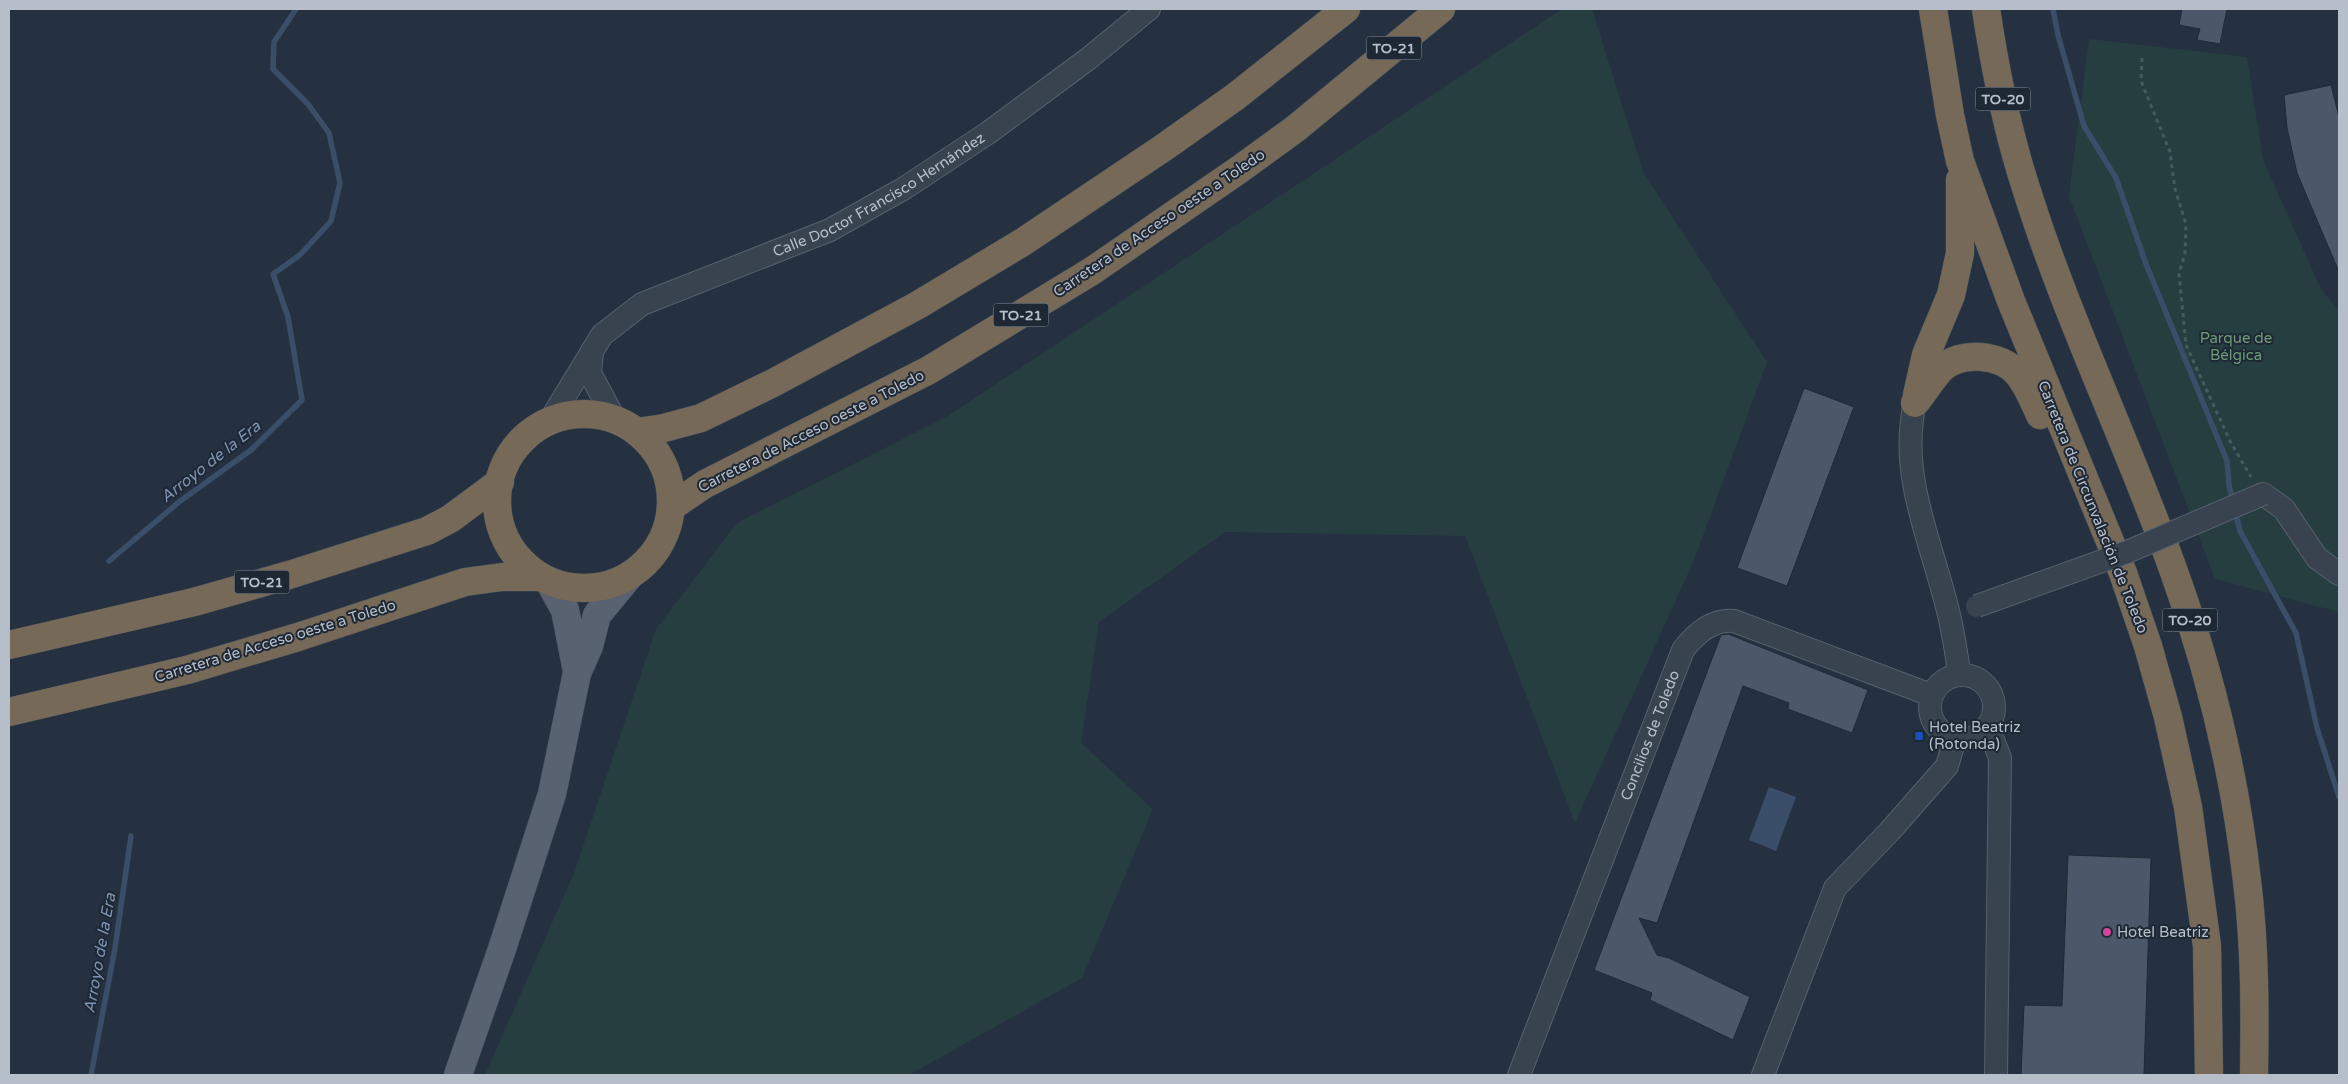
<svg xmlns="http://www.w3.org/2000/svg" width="2348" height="1084" font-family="'Varela Round',sans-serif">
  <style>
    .green { fill: #273e41 }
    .water { fill: #3b4e69 }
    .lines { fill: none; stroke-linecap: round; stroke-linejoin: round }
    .stream { stroke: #3b4e69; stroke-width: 5.5 }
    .building { fill: #4b5869; stroke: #202a37 }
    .street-casing { stroke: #57616d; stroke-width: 24 }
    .primary-casing { stroke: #434c59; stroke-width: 29 }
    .highway-casing { stroke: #444e5a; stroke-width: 29 }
    .path { stroke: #455b5e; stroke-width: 3; stroke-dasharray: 4 4; stroke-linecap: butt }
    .street { stroke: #394350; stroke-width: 22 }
    .primary { stroke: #586270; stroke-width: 28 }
    .highway { stroke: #766957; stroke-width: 28 }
    .street-bridge-casing { stroke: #57616d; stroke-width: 24; stroke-linecap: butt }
    .street-bridge { stroke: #394350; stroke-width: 22 }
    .transit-dot { fill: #1a4fb4; stroke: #1e2835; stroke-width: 2 }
    .hotel-dot { fill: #d1479c; stroke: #1e2835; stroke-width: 2 }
    .labels { text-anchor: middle; stroke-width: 4; stroke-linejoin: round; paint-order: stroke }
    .shield { fill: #1e2835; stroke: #88919d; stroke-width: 1 }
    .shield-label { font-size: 14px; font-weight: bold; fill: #b6beca }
    .street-label { font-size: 15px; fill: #b6beca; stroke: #1e2835 }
    .park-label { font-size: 15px; fill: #6d9b78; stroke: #1e2835 }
    .poi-label { font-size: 15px; fill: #b6beca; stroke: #1e2835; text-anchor: start }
    .water-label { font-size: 16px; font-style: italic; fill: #7d94b2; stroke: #1e2835 }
  </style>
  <rect width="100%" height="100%" fill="#253140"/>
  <!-- green -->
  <g class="green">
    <path d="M1562,9H1592L1643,172L1767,362L1694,560L1575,823L1465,536L1225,532L1099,622L1081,743L1153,809L1082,978L909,1075H485L574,873L656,629L737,523L948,416Z"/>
    <path d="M2089,39L2247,57L2263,160L2321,289L2339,311V612L2215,579L2069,196Z"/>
  </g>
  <!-- water -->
  <path class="water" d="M1769,787L1796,797L1776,851L1749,840Z"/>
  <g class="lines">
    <!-- stream -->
    <g class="stream">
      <path d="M2053,9L2058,35L2084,126L2116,178L2146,264L2227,461L2229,485L2233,502"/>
      <path d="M2235,511L2240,531L2296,633L2317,728L2339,797"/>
      <path d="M109,561L179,502L251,450L302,400L288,317L273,274L300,255L331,221L340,183L329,133L308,104L273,69L274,42L296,9"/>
      <path d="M91,1075L115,948L131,836"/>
    </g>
  </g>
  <!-- building -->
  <g class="building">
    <path d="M2182,9H2227L2220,44L2197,40L2200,29L2179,25Z"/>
    <path d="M2331,85L2339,117V272L2297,173L2287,128L2284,95Z"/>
    <path d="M1804,388L1854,407L1787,586L1737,568Z"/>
    <path d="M1728,634L1868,690L1852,733L1788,709L1789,703L1743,686L1657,923L1639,918L1657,955L1669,958L1750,997L1733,1040L1650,1000L1652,993L1594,970L1721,635Z"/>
    <path d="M2068,855L2151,858L2144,1075H2021L2024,1005L2062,1006Z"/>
  </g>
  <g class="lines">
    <defs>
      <g id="street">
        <path d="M592,351L590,373L615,420"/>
        <path d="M1915,403C1898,476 1933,545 1949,615C1954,635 1956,655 1960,675"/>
        <path id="s1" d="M549,422L602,335L642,304L830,230L903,189L988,133L1088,59L1149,9"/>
        <path d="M2263,494L2284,509L2317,558L2339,574"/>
        <circle cx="1962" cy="707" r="32"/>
        <path d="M1988,727L2000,758L1996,1075"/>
        <path id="s2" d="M1519,1075L1683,650C1696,633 1712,619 1734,621L1931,695"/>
        <path d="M1763,1075L1835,888L1890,831L1947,766L1955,739"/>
      </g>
      <g id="primary">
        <path d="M549,581L565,610L577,671"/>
        <path d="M458,1075L502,949L552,794L577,673L589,646L597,615L630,575"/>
      </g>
      <g id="highway">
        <path d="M1933,9L1950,115L1960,161L2011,301L2123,573L2148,646L2168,717L2188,807L2207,946L2209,1075"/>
        <path d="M1986,9C1995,69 2007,130 2026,188C2067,319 2128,443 2174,572C2210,671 2235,776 2247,881C2255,945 2255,1010 2254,1075"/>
        <path d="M1917,395L1926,355L1951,295L1960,253V180"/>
        <path d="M1915,403C1924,392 1932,379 1941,369C1961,350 2001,354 2018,374C2028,386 2034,402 2040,415"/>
        <circle cx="584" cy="501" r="87"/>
        <path d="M637,432L664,428L701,418L773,383L918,305L1023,242L1163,148L1235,97L1346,9"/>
        <path d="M671,507L705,484L929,370L1092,271L1240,169L1295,129L1441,9"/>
        <path d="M9,645L194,602L289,575L427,531L450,519L500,482"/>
        <path d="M9,712L187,670L298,637L465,582L502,577H541"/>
      </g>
    </defs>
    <!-- street casing -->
    <use href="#street" class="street-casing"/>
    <!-- primary casing -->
    <use href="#primary" class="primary-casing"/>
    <!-- highway casing -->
    <use href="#highway" class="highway-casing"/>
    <!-- path -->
    <path class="path" d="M2142,58L2141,81L2170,152L2175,189L2186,224L2185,253L2179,274L2186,345L2230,441L2251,477"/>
    <!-- street -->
    <use href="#street" class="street"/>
    <!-- primary -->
    <use href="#primary" class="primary"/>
    <!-- highway -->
    <use href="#highway" class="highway"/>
    <defs>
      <path id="street-bridge" d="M1977,606L2127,552L2263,494"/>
    </defs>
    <!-- street-bridge casing -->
    <use href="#street-bridge" class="street-bridge-casing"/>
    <!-- street-bridge -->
    <use href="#street-bridge" class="street-bridge"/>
  </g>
  <!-- markers -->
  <rect class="transit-dot" x="1914" y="731" width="10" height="10" rx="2.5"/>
  <circle class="hotel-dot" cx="2107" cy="932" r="5"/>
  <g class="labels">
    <!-- shield labels -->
    <g class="shield">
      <rect x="1366.5" y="36.5" width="55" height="23" rx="4"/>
      <rect x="1975.5" y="87.5" width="55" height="23" rx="4"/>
      <rect x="993.5" y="303.5" width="55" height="23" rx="4"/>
      <rect x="234.5" y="570.5" width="55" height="23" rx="4"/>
      <rect x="2162.5" y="608.5" width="55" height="23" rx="4"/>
    </g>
    <g class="shield-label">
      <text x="1394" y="53">TO-21</text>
      <text x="2003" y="104">TO-20</text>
      <text x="1021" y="320">TO-21</text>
      <text x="262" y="587">TO-21</text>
      <text x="2190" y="625">TO-20</text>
    </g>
    <!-- street labels -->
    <g class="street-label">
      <text dy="5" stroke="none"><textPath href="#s1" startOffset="414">Calle Doctor Francisco Hernández</textPath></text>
      <text transform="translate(1159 223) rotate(-34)" y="5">Carretera de Acceso oeste a Toledo</text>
      <text transform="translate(811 431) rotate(-27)" y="5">Carretera de Acceso oeste a Toledo</text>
      <text transform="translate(2093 507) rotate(68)" y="5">Carretera de Circunvalación de Toledo</text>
      <text transform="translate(275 641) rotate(-17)" y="5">Carretera de Acceso oeste a Toledo</text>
      <text dy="5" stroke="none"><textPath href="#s2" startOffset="364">Concilios de Toledo</textPath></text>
    </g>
    <!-- park labels -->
    <g class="park-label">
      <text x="2236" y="343">Parque de<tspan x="2236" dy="17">Bélgica</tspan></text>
    </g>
    <!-- poi labels -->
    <g class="poi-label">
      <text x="1929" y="732">Hotel Beatriz<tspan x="1929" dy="17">(Rotonda)</tspan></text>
      <text x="2117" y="937">Hotel Beatriz</text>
    </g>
    <!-- water labels -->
    <g class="water-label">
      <text transform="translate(210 461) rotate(-38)" y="6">Arroyo de la Era</text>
      <text transform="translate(99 953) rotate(-80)" y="6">Arroyo de la Era</text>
    </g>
  </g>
  <!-- border -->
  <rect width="2348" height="1084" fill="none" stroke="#b6beca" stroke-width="20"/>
</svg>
